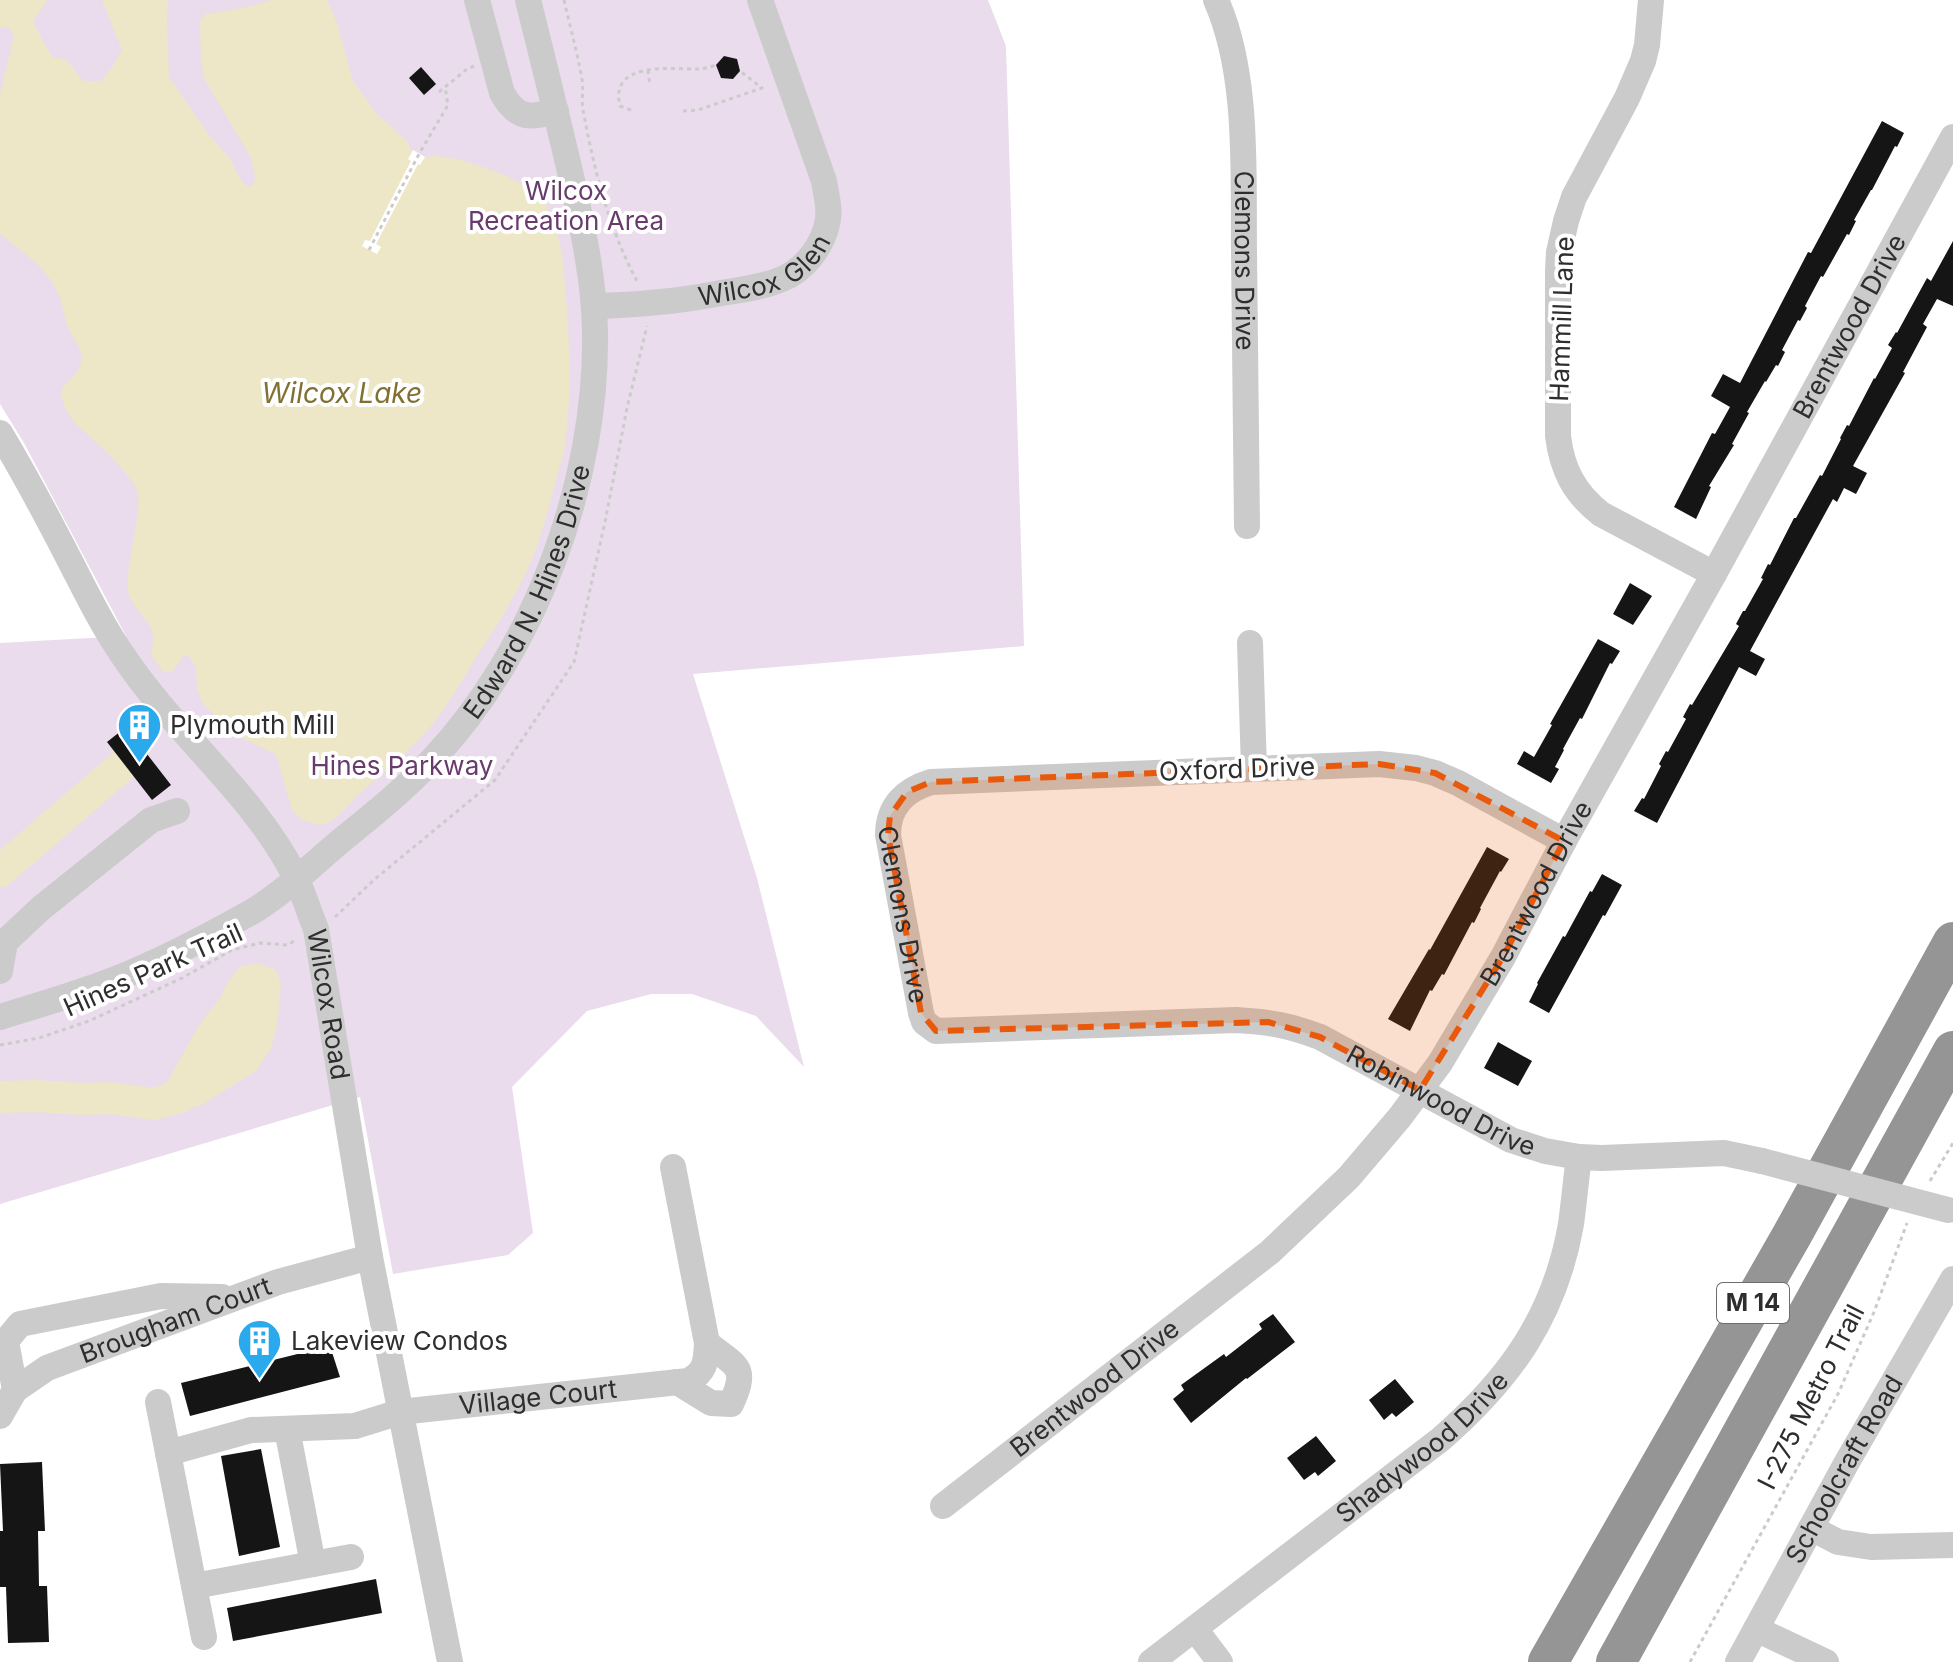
<svg xmlns="http://www.w3.org/2000/svg" width="1953" height="1662" font-family="Inter,sans-serif">
  <style>
    .green { fill: #eadcec }
    .water { fill: #ede6c7 }
    .pier { fill: #fff }
    .lines { fill: none; stroke-linecap: round; stroke-linejoin: round }
    .river { stroke: #ede6c7; stroke-width: 32 }
    .building { fill: #151515 }
    .path { stroke: #cbcbcb; stroke-width: 3; stroke-dasharray: 4 4; stroke-linecap: butt }
    .minor { stroke: #cbcbcb; stroke-width: 26 }
    .highway { stroke: #959595; stroke-width: 40 }
    .minor-bridge { stroke: #cbcbcb; stroke-width: 26 }
    .marked { fill: #e8590c; fill-opacity: 0.2; stroke: #e8590c; stroke-width: 6; stroke-dasharray: 16 10; stroke-linejoin: round }
    .labels { text-anchor: middle; stroke-width: 8; stroke-linejoin: round; paint-order: stroke }
    .shield { fill: #fff; stroke: #6d6d6d; stroke-width: 2 }
    .shield-label { font-size: 24px; font-weight: bold; fill: #2e2e2e }
    .park-label { font-size: 26px; fill: #693a6c; stroke: #fff }
    .street-label { font-size: 26px; fill: #2e2e2e; stroke: #fff }
    .poi-label { font-size: 26px; fill: #2e2e2e; stroke: #fff; text-anchor: start }
    .water-label { font-size: 28px; font-style: italic; fill: #807133; stroke: #fff }
  </style>
  <rect width="100%" height="100%" fill="#fff"/>
  <!-- green -->
  <path class="green" d="M0,0H988L1006,46L1024,646L693,674L757,878L804,1067L756,1016L692,994H651L587,1011L512,1087L533,1233L508,1255L393,1274L360,1097L0,1204V643L126,636L24,443L0,404Z"/>
  <!-- water -->
  <g class="water">
    <path d="M0,0H47L33,22L52,57L66,59L83,81H101L113,66L122,50L102,0H168L167,20L169,77L208,134L229,157L242,182L249,187L253,185L255,177L251,158L204,78L201,61L200,21L206,14L247,7L271,0H327L337,23L353,81L375,112L406,140L413,152L424,158C445,151 486,168 506,176C517,181 528,186 537,194C562,220 563,265 566,298C570,347 572,401 564,450C562,463 556,477 553,491C548,508 544,526 538,543C524,582 503,616 481,650C464,676 450,703 431,726C410,751 384,772 360,793C351,801 339,817 329,822C316,829 300,820 292,810L276,754L233,734L204,705L197,689L196,668L189,656L184,655L172,672H163L151,655C152,647 154,638 152,630C146,615 129,606 128,589C125,564 146,504 135,486C126,472 112,457 99,445C87,433 74,426 66,410C52,381 75,384 81,363C85,349 74,341 69,330C64,319 63,306 59,295C47,268 23,252 0,234V94L14,36L8,27L0,28Z"/>
    <path d="M260,964L276,970L281,983L277,1027L270,1050L257,1070L200,1106L177,1110L158,1109L154,1104L155,1096L169,1079L199,1025L220,998L228,982L242,965Z"/>
  </g>
  <!-- pier -->
  <path class="pier" d="M413,150L425,157L420,165L418,164L376,244L381,247L377,254L362,246L365,240L370,241L411,161L408,159Z"/>
  <g class="lines">
    <!-- river -->
    <g class="river">
      <path d="M0,871L122,766"/>
      <path d="M0,1097L36,1096L83,1099L110,1098L154,1104L179,1097L192,1087"/>
    </g>
  </g>
  <!-- building -->
  <g class="building">
    <path d="M724,56L737,59L740,71L733,79L721,78L716,65Z"/>
    <path d="M421,67L436,84L424,95L409,78Z"/>
    <path d="M1882,121L1904,133L1897,147L1895,146L1872,190H1871L1854,220L1856,221L1849,235L1847,234L1823,277L1821,276L1805,306L1807,308L1800,321L1798,320L1782,350L1785,352L1778,366L1776,365L1766,382L1765,381L1747,412L1749,413L1732,444L1734,445L1709,486L1711,487L1696,519L1674,507L1712,433L1715,434L1730,407L1711,396L1723,374L1740,383L1808,252L1811,253Z"/>
    <path d="M1953,241V306L1937,299L1923,324L1927,327L1903,372L1905,373L1853,466L1867,473L1856,494L1844,488L1837,502L1833,499L1750,651L1765,659L1756,676L1739,667L1657,823L1634,811L1642,798L1644,799L1661,766L1659,764L1666,751L1668,752L1686,719L1683,717L1690,704L1692,705L1739,626L1736,624L1743,611H1745L1763,579L1761,578L1768,564L1770,565L1794,518H1796L1820,475L1822,476L1841,439L1840,438L1847,425L1849,426L1874,378L1875,379L1892,348L1888,345L1896,332L1897,333L1927,278L1931,281Z"/>
    <path d="M1630,583L1652,596L1633,625L1613,614Z"/>
    <path d="M1598,639L1620,651L1612,664L1610,663L1582,719L1580,718L1563,749L1564,750L1555,767L1559,769L1551,783L1517,764L1524,751L1534,757L1552,725L1550,724Z"/>
    <path d="M126,727L171,785L152,800L107,742Z"/>
    <path d="M1487,847L1509,859L1501,872L1500,871L1480,908L1481,909L1474,923L1472,922L1444,975L1442,974L1432,991L1430,990L1410,1031L1388,1019L1429,949L1430,950Z"/>
    <path d="M1602,874L1622,885L1605,916L1603,915L1549,1013L1529,1002L1538,984L1537,983L1563,936L1565,937L1590,891L1592,892Z"/>
    <path d="M1498,1042L1532,1061L1518,1086L1484,1068Z"/>
    <path d="M1273,1314L1295,1342L1247,1379L1246,1378L1191,1423L1173,1399L1184,1390L1181,1385L1224,1354L1226,1357L1262,1329L1259,1324Z"/>
    <path d="M330,1346L340,1377L190,1416L181,1383Z"/>
    <path d="M1395,1379L1414,1402L1396,1417L1392,1413L1384,1420L1369,1400Z"/>
    <path d="M1316,1436L1336,1461L1318,1476L1315,1472L1304,1480L1287,1458Z"/>
    <path d="M261,1449L280,1547L239,1556L221,1456Z"/>
    <path d="M42,1462L45,1531H38L39,1586H47L49,1642L8,1643L6,1587H0V1531H3L0,1464Z"/>
    <path d="M376,1579L382,1613L233,1641L227,1608Z"/>
  </g>
  <g class="lines">
    <!-- path -->
    <g class="path">
      <path d="M564,0C570,26 577,52 582,79C584,89 581,99 583,110C594,169 608,227 637,281"/>
      <path d="M648,70L650,86"/>
      <path d="M439,92L467,69L474,66"/>
      <path d="M631,110L620,106C609,61 670,69 698,69C704,69 710,67 716,65"/>
      <path d="M683,111L698,110L762,88L740,71"/>
      <path d="M369,250L419,154L448,105L445,86"/>
      <path d="M335,917L375,879L495,780L574,662L605,522L627,408L647,326"/>
      <path d="M0,1045L39,1038L89,1021L182,978L232,950L260,943L288,945L294,941"/>
      <path d="M1930,1181L1953,1143"/>
      <path d="M1690,1662L1838,1394L1874,1312L1907,1223"/>
    </g>
    <!-- minor -->
    <g class="minor">
      <path d="M477,0L502,93C517,120 530,118 556,111"/>
      <path id="s1" d="M1216,0C1249,74 1243,173 1244,252C1245,344 1246,435 1247,526"/>
      <path d="M1651,0L1647,45L1643,61L1627,98L1574,197L1566,221L1559,252L1558,271V436C1562,469 1574,493 1601,514L1714,574"/>
      <path id="s2" d="M594,306C636,305 674,302 716,294C738,290 762,288 782,279C804,270 822,247 827,224C831,210 826,195 824,181L760,0"/>
      <path id="s3" d="M0,433C25,475 48,518 70,561C87,594 103,627 124,657C176,735 254,794 296,878C304,894 309,913 316,929L370,1257L450,1662"/>
      <path d="M1250,643L1254,769"/>
      <path id="s4" d="M1564,841L1458,783L1435,773L1416,768L1379,764L931,782C905,790 888,806 888,835L921,1013L924,1022L936,1031L1236,1020C1270,1022 1288,1025 1320,1037L1511,1140L1545,1151L1579,1157L1602,1158L1724,1153L1762,1161"/>
      <path d="M0,971L5,942L40,909L151,820L177,811"/>
      <path id="s5" d="M0,1017C48,1002 98,988 144,967C180,952 215,932 250,913C284,893 313,864 343,839C374,814 405,789 432,760C535,652 598,480 595,330C594,280 583,229 572,180C558,120 543,60 528,0"/>
      <path d="M677,1382L711,1403L731,1404C749,1365 736,1367 707,1343"/>
      <path d="M15,1390L6,1341L20,1324L161,1296L222,1297"/>
      <path id="s6" d="M158,1402L168,1453L251,1430L355,1426L400,1412L688,1381C706,1372 706,1361 707,1343L673,1167"/>
      <path id="s7" d="M0,1416L15,1390L47,1368L278,1282L370,1257"/>
      <path d="M287,1429L313,1564"/>
      <path d="M168,1453L204,1637"/>
      <path id="s8" d="M943,1506L1270,1252L1349,1177L1400,1117L1440,1063L1503,957L1564,841L1714,574L1953,137"/>
      <path d="M1811,1528L1838,1542L1871,1547L1953,1545"/>
      <path d="M194,1586L351,1557"/>
      <path d="M1195,1629L1220,1662"/>
      <path d="M1756,1629L1826,1662"/>
      <path id="s9" d="M1151,1662L1441,1439C1510,1379 1555,1316 1571,1224C1574,1202 1576,1179 1579,1157"/>
      <path id="s10" d="M1738,1662L1847,1462L1953,1279"/>
    </g>
    <!-- highway -->
    <g class="highway">
      <path d="M1548,1662L1792,1235L1953,942"/>
      <path d="M1616,1662L1953,1051"/>
    </g>
    <!-- minor-bridge -->
    <path class="minor-bridge" d="M1762,1161L1948,1210"/>
  </g>
  <!-- marked area -->
  <path class="marked" d="M1379,764L1435,773L1564,841L1503,957L1420,1090L1320,1037L1268,1022L936,1031L921,1013L888,835L890,816L907,792L931,782Z"/>
  <!-- icons -->
  <defs>
    <symbol id="building-pin" viewBox="-11 -11 22 30"><path d="M0 17L-7.5 6A9.5 9.5 0 1 1 7.5 6Z" fill="#2aa9ec" stroke="#fff"/><path d="M-4-6H4V6H1V3H-1V6H-4ZM-2.5-4.3h1.7v1.8h-1.7ZM.8-4.3h1.7v1.8H.8ZM-2.5-1h1.7V.8h-1.7ZM.8-1h1.7V.8H.8Z" fill="#fff"/></symbol>
  </defs>
  <g fill-rule="evenodd">
    <use href="#building-pin" x="114" y="700" width="51" height="69"/>
    <use href="#building-pin" x="234" y="1316" width="51" height="69"/>
  </g>
  <g class="labels">
    <!-- shield labels -->
    <rect class="shield" x="1717" y="1283" width="72" height="40" rx="6"/>
    <g class="shield-label">
      <text x="1753" y="1311">M 14</text>
    </g>
    <!-- park labels -->
    <g class="park-label">
      <text x="566" y="200">Wilcox<tspan x="566" dy="30">Recreation Area</tspan></text>
      <text x="402" y="775">Hines Parkway</text>
    </g>
    <!-- street labels -->
    <g class="street-label">
      <text dy="9" stroke="none"><textPath href="#s2" startOffset="178">Wilcox Glen</textPath></text>
      <text dy="9" stroke="none"><textPath href="#s1" startOffset="264">Clemons Drive</textPath></text>
      <text transform="translate(1562 319) rotate(-88)" y="9">Hammill Lane</text>
      <text dy="9" stroke="none"><textPath href="#s8" startOffset="1512">Brentwood Drive</textPath></text>
      <text dy="9" stroke="none"><textPath href="#s5" startOffset="706">Edward N. Hines Drive</textPath></text>
      <text transform="translate(1237 769) rotate(-2)" y="9">Oxford Drive</text>
      <text dy="9" stroke="none"><textPath href="#s8" startOffset="864">Brentwood Drive</textPath></text>
      <text dy="9" stroke="none"><textPath href="#s4" startOffset="806">Clemons Drive</textPath></text>
      <text transform="translate(153 970) rotate(-24)" y="9">Hines Park Trail</text>
      <text dy="9" stroke="none"><textPath href="#s3" startOffset="668">Wilcox Road</textPath></text>
      <text dy="9" stroke="none"><textPath href="#s4" startOffset="1454">Robinwood Drive</textPath></text>
      <text dy="9" stroke="none"><textPath href="#s7" startOffset="206">Brougham Court</textPath></text>
      <text dy="9" stroke="none"><textPath href="#s8" startOffset="192">Brentwood Drive</textPath></text>
      <text dy="9" stroke="none"><textPath href="#s6" startOffset="428">Village Court</textPath></text>
      <text transform="translate(1811 1397) rotate(-63)" y="9">I-275 Metro Trail</text>
      <text dy="9" stroke="none"><textPath href="#s9" startOffset="346">Shadywood Drive</textPath></text>
      <text dy="9" stroke="none"><textPath href="#s10" startOffset="220">Schoolcraft Road</textPath></text>
    </g>
    <!-- poi labels -->
    <g class="poi-label">
      <text x="170" y="734">Plymouth Mill</text>
      <text x="291" y="1350">Lakeview Condos</text>
    </g>
    <!-- water labels -->
    <g class="water-label">
      <text x="342" y="403">Wilcox Lake</text>
    </g>
  </g>
</svg>
